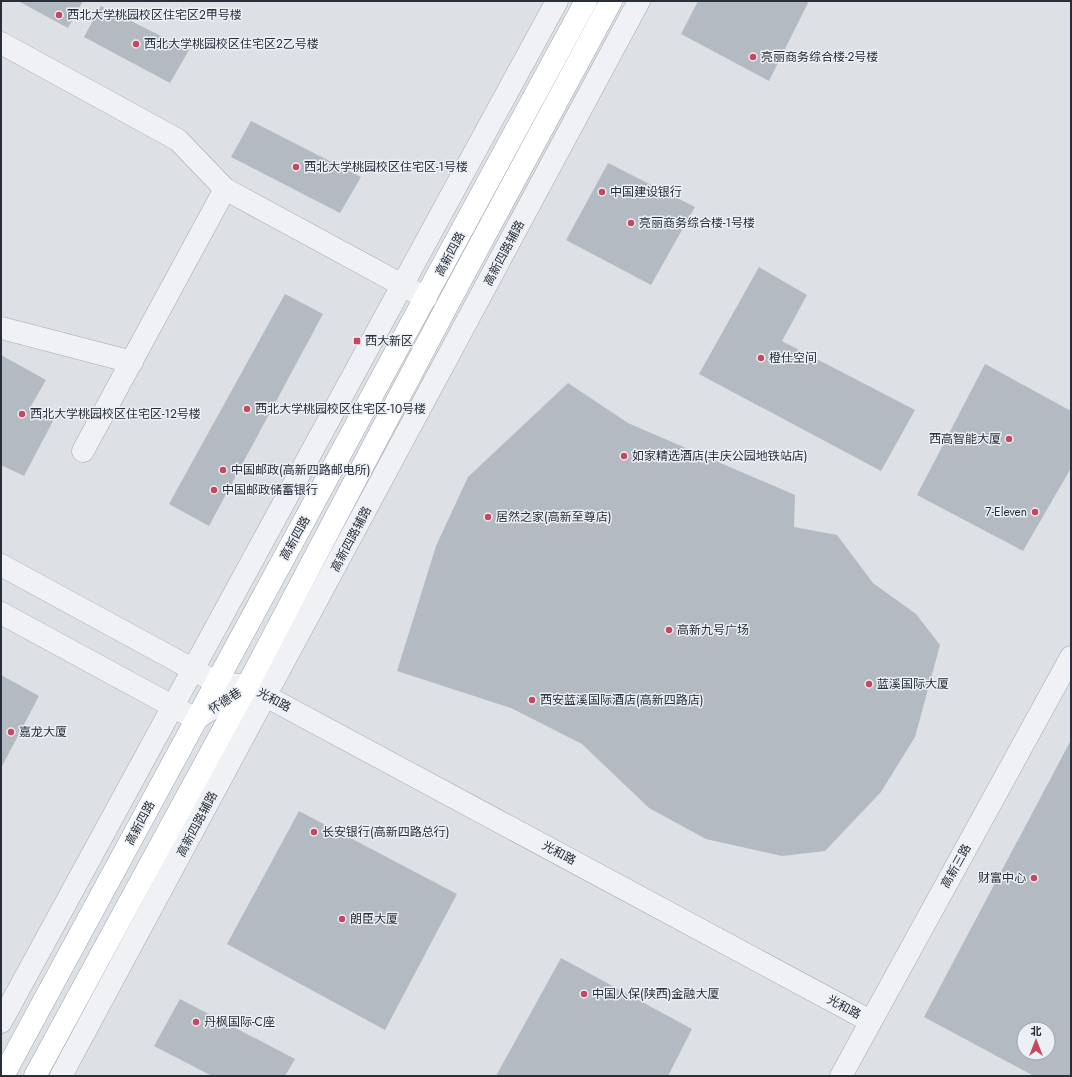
<svg xmlns="http://www.w3.org/2000/svg" width="1072" height="1077" font-family="Jost,'Noto Sans SC',sans-serif">
  <style>
    .building { fill: #b4bac2; fill-rule: evenodd }
    .lines { fill: none; stroke-linecap: round; stroke-linejoin: round }
    .minor-casing { stroke: #a3a8af; stroke-width: 23 }
    .major-casing { stroke: #9da5b1; stroke-width: 23 }
    .minor { stroke: #eff1f4; stroke-width: 22 }
    .major { stroke: #fff; stroke-width: 22 }
    .poi-dot { fill: #c6475e; stroke: #eceff4; stroke-width: 1.5 }
    .labels { text-anchor: middle; stroke-width: 3; stroke-linejoin: round; paint-order: stroke }
    .poi-label { font-size: 12px; fill: #272f3b; stroke: #eceff4; text-anchor: start }
    .street-label { font-size: 12px; fill: #272f3b; stroke: #eceff4 }
  </style>
  <rect width="100%" height="100%" fill="#dde1e6"/>
  <!-- building -->
  <g class="building">
    <path d="M18,1H83L68,28Z"/>
    <path d="M698,1H809L769,81L681,34Z"/>
    <path d="M101,6L189,50L170,83L84,37Z"/>
    <path d="M251,121L361,177L340,213L231,157Z"/>
    <path d="M608,163L695,207L651,285L566,240Z"/>
    <path d="M759,267L807,295L782,341L915,410L881,471L699,374Z"/>
    <path d="M285,294L323,314L209,526L169,504Z"/>
    <path d="M1,355L46,380L31,406L53,421L24,476L1,465Z"/>
    <path d="M985,364L1071,411V468L1023,551L917,495Z"/>
    <path d="M568,383L628,423L795,495L794,527L837,535L873,583L916,614L940,645L915,737L881,792L825,851L782,856L706,839L649,808L582,744L511,708L397,671L436,546L468,477Z"/>
    <path d="M1,675L39,696L1,768Z"/>
    <path d="M1071,740V1076H1034L924,1017ZM1024,1029H1048V1053H1024Z"/>
    <path d="M299,811L457,894L385,1030L227,944Z"/>
    <path d="M561,958L692,1029L668,1076H496Z"/>
    <path d="M180,999L295,1059L285,1076H212L154,1046Z"/>
  </g>
  <g class="lines">
    <defs>
      <g id="minor">
        <path d="M1,43L178,140L225,189L426,298"/>
        <path d="M1,328L132,362"/>
        <path d="M83,451L225,189"/>
        <path d="M1,565L216,682L247,686L870,1021"/>
        <path d="M1,613L196,719L247,686"/>
        <path d="M1,1022L557,1"/>
        <path d="M61,1076L639,1"/>
        <path d="M841,1076L1071,657"/>
      </g>
      <g id="major">
        <path d="M3,1076L586,1"/>
        <path d="M35,1076L247,686L449,302L611,1"/>
      </g>
    </defs>
    <!-- minor casing -->
    <use href="#minor" class="minor-casing"/>
    <!-- major casing -->
    <use href="#major" class="major-casing"/>
    <!-- minor -->
    <use href="#minor" class="minor"/>
    <!-- major -->
    <use href="#major" class="major"/>
  </g>
  <!-- markers -->
  <g class="poi-dot">
    <circle cx="59" cy="15" r="4"/>
    <circle cx="136" cy="44" r="4"/>
    <circle cx="753" cy="57" r="4"/>
    <circle cx="296" cy="167" r="4"/>
    <circle cx="602" cy="192" r="4"/>
    <circle cx="631" cy="223" r="4"/>
    <rect x="353" y="337" width="8" height="8" rx="2"/>
    <circle cx="761" cy="358" r="4"/>
    <circle cx="247" cy="409" r="4"/>
    <circle cx="22" cy="414" r="4"/>
    <circle cx="1009" cy="439" r="4"/>
    <circle cx="624" cy="456" r="4"/>
    <circle cx="223" cy="470" r="4"/>
    <circle cx="214" cy="490" r="4"/>
    <circle cx="1035" cy="512" r="4"/>
    <circle cx="488" cy="517" r="4"/>
    <circle cx="669" cy="630" r="4"/>
    <circle cx="869" cy="684" r="4"/>
    <circle cx="532" cy="700" r="4"/>
    <circle cx="11" cy="732" r="4"/>
    <circle cx="314" cy="832" r="4"/>
    <circle cx="1034" cy="878" r="4"/>
    <circle cx="342" cy="919" r="4"/>
    <circle cx="584" cy="994" r="4"/>
    <circle cx="196" cy="1022" r="4"/>
  </g>
  <g class="labels">
    <!-- poi labels -->
    <g class="poi-label">
      <text x="67" y="19">西北大学桃园校区住宅区2甲号楼</text>
      <text x="144" y="48">西北大学桃园校区住宅区2乙号楼</text>
      <text x="761" y="61">亮丽商务综合楼-2号楼</text>
      <text x="304" y="171">西北大学桃园校区住宅区-1号楼</text>
      <text x="610" y="196">中国建设银行</text>
      <text x="639" y="227">亮丽商务综合楼-1号楼</text>
      <text x="365" y="345">西大新区</text>
      <text x="769" y="362">橙仕空间</text>
      <text x="255" y="413">西北大学桃园校区住宅区-10号楼</text>
      <text x="30" y="418">西北大学桃园校区住宅区-12号楼</text>
      <text x="1001" y="443" text-anchor="end">西高智能大厦</text>
      <text x="632" y="460">如家精选酒店(丰庆公园地铁站店)</text>
      <text x="231" y="474">中国邮政(高新四路邮电所)</text>
      <text x="222" y="494">中国邮政储蓄银行</text>
      <text x="1027" y="516" text-anchor="end">7-Eleven</text>
      <text x="496" y="521">居然之家(高新至尊店)</text>
      <text x="677" y="634">高新九号广场</text>
      <text x="877" y="688">蓝溪国际大厦</text>
      <text x="540" y="704">西安蓝溪国际酒店(高新四路店)</text>
      <text x="19" y="736">嘉龙大厦</text>
      <text x="322" y="836">长安银行(高新四路总行)</text>
      <text x="1026" y="882" text-anchor="end">财富中心</text>
      <text x="350" y="923">朗臣大厦</text>
      <text x="592" y="998">中国人保(陕西)金融大厦</text>
      <text x="204" y="1026">丹枫国际-C座</text>
    </g>
    <!-- street labels -->
    <g class="street-label">
      <text transform="translate(504 253) rotate(-62)" y="4">高新四路辅路</text>
      <text transform="translate(450 254) rotate(-62)" y="4">高新四路</text>
      <text transform="translate(295 538) rotate(-61)" y="4">高新四路</text>
      <text transform="translate(351 539) rotate(-62)" y="4">高新四路辅路</text>
      <text transform="translate(274 700) rotate(28)" y="4">光和路</text>
      <text transform="translate(225 701) rotate(-33)" y="4">怀德巷</text>
      <text transform="translate(140 823) rotate(-62)" y="4">高新四路</text>
      <text transform="translate(197 824) rotate(-62)" y="4">高新四路辅路</text>
      <text transform="translate(559 853) rotate(28)" y="4">光和路</text>
      <text transform="translate(956 866) rotate(-61)" y="4">高新三路</text>
      <text transform="translate(844 1007) rotate(28)" y="4">光和路</text>
    </g>
  </g>
  <!-- border -->
  <rect width="1072" height="1077" fill="none" stroke="#272f3b" stroke-width="4"/>
  <!-- north arrow -->
  <g transform="translate(1036 1041)"><circle r="19" fill="#eceff4" stroke="#9da2aa"/>
  <path d="M0-3L7 15L0 10L-7 15Z" fill="#c6475e"/>
  <text y="-6" font-size="11" font-weight="bold" text-anchor="middle" fill="#272f3b">北</text>
  </g>
</svg>
